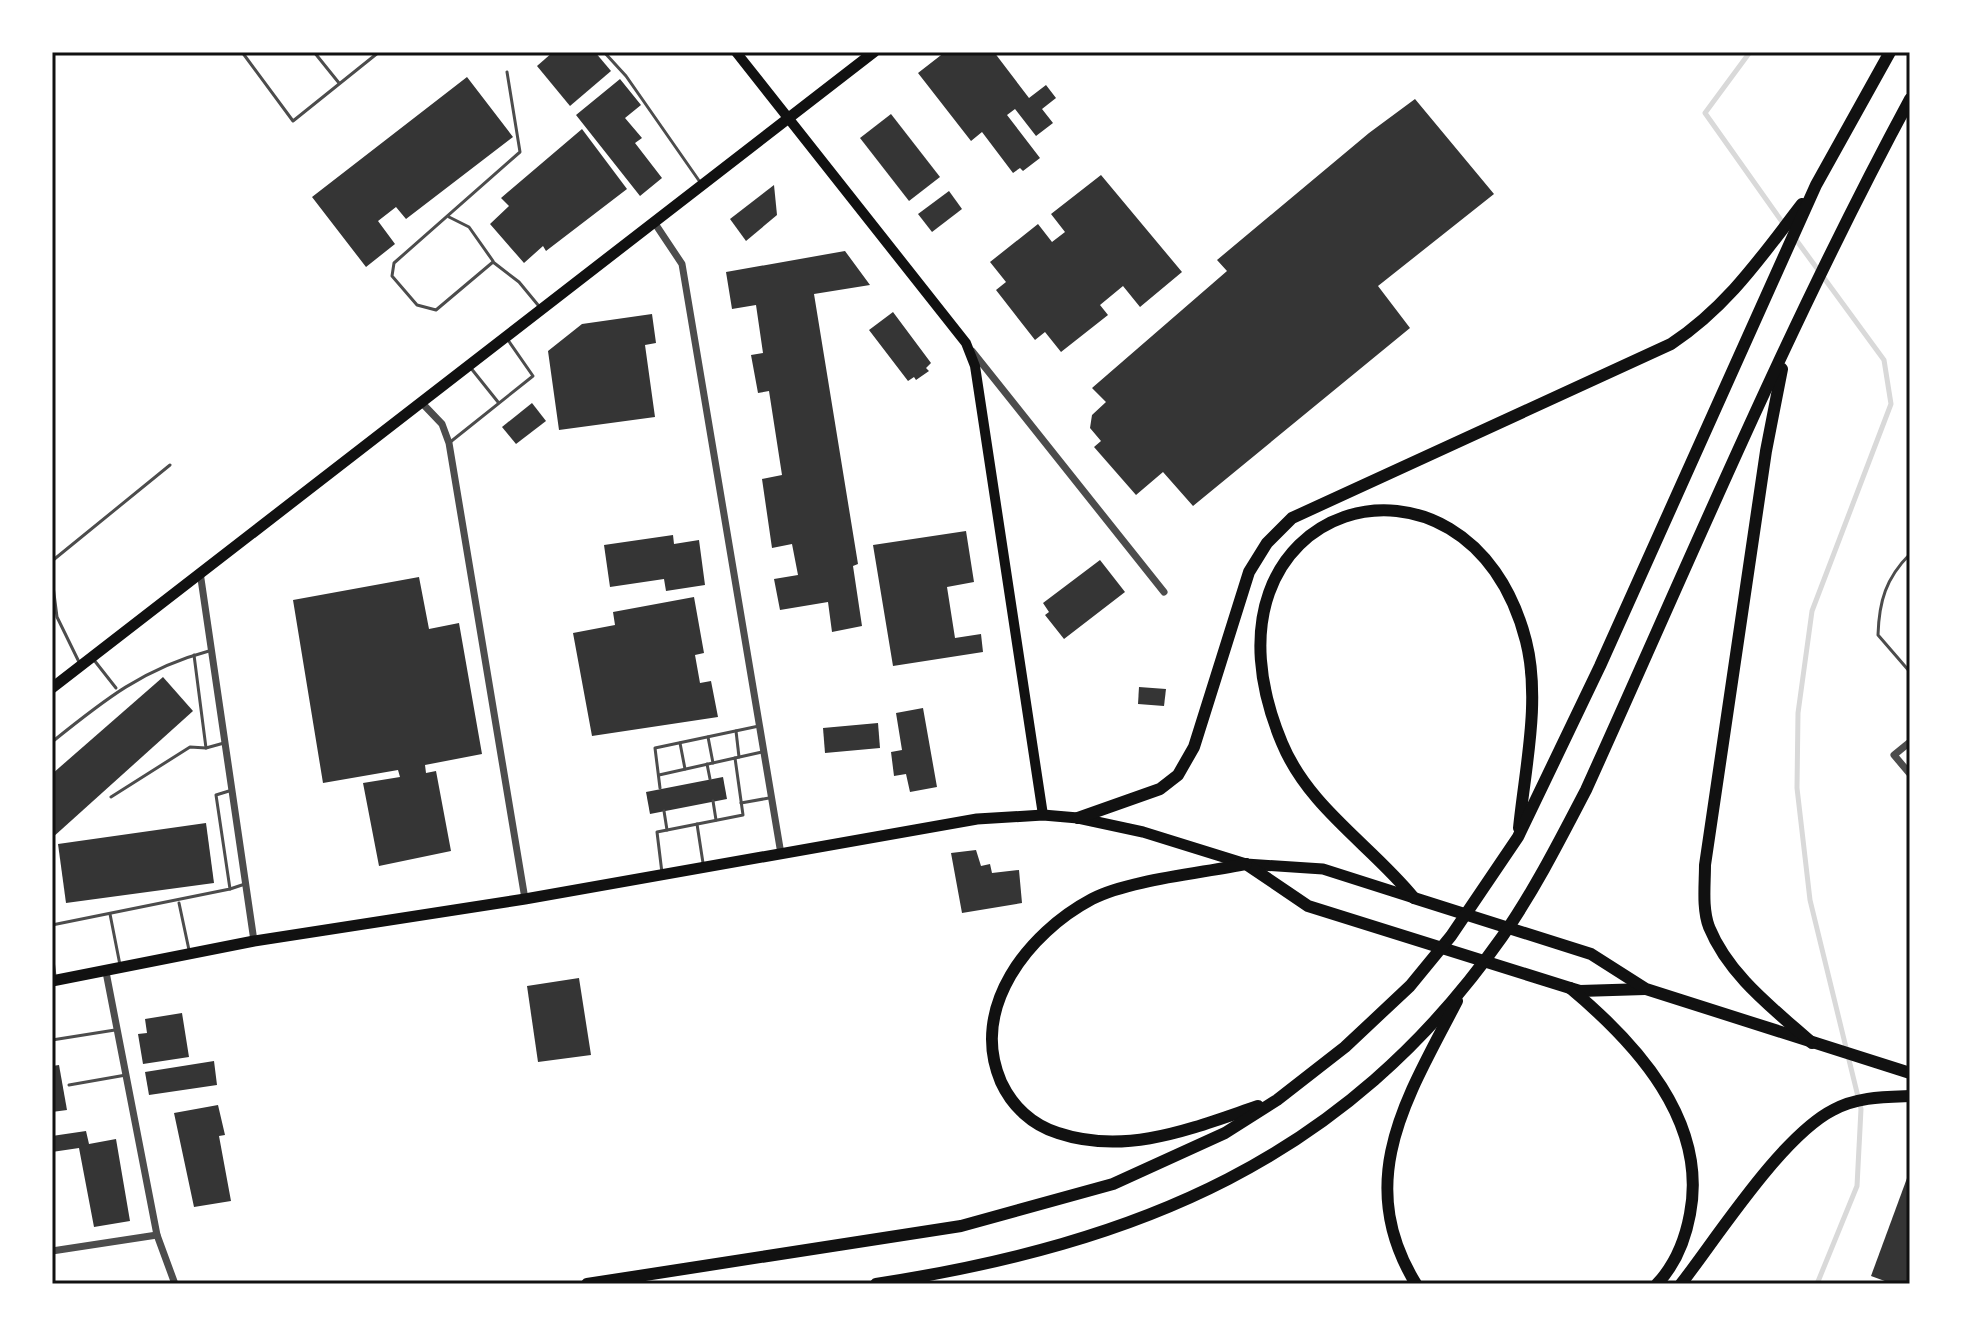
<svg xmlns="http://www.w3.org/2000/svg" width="1962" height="1336" font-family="Overpass,sans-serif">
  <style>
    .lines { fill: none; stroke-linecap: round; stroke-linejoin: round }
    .stream { stroke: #d9d9d9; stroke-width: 5 }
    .building { fill: #353535 }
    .service { stroke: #4c4c4c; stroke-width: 3 }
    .minor { stroke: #4c4c4c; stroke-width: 7 }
    .secondary { stroke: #111; stroke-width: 10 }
    .primary { stroke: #111; stroke-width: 11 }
    .trunk { stroke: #111; stroke-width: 12 }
    .motorway { stroke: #111; stroke-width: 12 }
    .neatline { fill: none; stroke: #111; stroke-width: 3 }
  </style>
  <rect width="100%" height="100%" fill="#fff"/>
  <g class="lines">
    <!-- stream -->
    <g class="stream">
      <path d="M1750,52L1705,113L1785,226"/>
      <path d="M1794,237L1884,360L1891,404L1812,611L1798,713L1797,788L1810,900L1861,1109L1857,1186L1817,1284"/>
    </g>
  </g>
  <!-- building -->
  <g class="building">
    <path d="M553,52H595L611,71L570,106L537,66Z"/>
    <path d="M945,52H994L1029,98L1046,85L1056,98L1042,109L1053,123L1036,136L1015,109L1007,115L1040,158L1023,171L1020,168L1013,173L982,132L971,141L918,73Z"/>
    <path d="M467,77L513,137L406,219L396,207L378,221L395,244L366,267L312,197Z"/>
    <path d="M620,79L641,105L625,118L642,138L635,143L662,178L640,196L576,115Z"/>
    <path d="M1415,99L1494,194L1378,286L1410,328L1193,506L1163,472L1136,495L1094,447L1101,441L1090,428L1092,415L1106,402L1092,388L1227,271L1217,260L1369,133Z"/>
    <path d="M891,114L940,177L909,201L860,138Z"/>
    <path d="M582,129L627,189L546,251L543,246L524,263L490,224L509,206L501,198Z"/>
    <path d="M1101,175L1182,272L1140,307L1123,286L1100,305L1108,315L1061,352L1045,332L1035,340L996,290L1006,282L990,262L1038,224L1052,242L1065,232L1051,214Z"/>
    <path d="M774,185L777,215L746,241L730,219Z"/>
    <path d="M949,191L962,209L932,232L918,214Z"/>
    <path d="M845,251L870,285L814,294L858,564L853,566L862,626L832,632L828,602L780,610L774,579L798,575L792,544L772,548L762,479L782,475L769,391L758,393L751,355L763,353L756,305L732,309L726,272Z"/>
    <path d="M893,312L931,363L926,368L929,371L916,380L914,377L908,381L869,330Z"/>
    <path d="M652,314L656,343L645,345L655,417L559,430L548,351L582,324Z"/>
    <path d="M532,403L546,421L516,444L502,427Z"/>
    <path d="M966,531L974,582L947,587L955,638L981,634L983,652L893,666L873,545Z"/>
    <path d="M673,535L674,544L699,540L705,585L666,591L664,579L610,587L604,545Z"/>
    <path d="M1100,560L1125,592L1064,639L1045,615L1049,612L1043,603Z"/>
    <path d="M419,577L429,629L459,623L482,754L425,765L426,773L436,771L451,851L379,866L363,783L400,777L398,770L323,783L293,600Z"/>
    <path d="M694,597L704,653L695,655L700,683L711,681L718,717L592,736L573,633L615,625L613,612Z"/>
    <path d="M163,677L193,711L52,838V774Z"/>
    <path d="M1139,687L1166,689L1164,706L1138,704Z"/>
    <path d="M923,708L937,787L910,792L906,774L894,776L891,752L902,750L896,713Z"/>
    <path d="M878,723L880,748L825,753L823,728Z"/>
    <path d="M723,777L727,799L650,814L646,792Z"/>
    <path d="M206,823L214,883L66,903L58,844Z"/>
    <path d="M976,850L981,866L990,864L992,873L1019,870L1022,903L962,913L951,853Z"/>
    <path d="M579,978L591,1055L538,1062L527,986Z"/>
    <path d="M182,1013L189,1057L143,1064L138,1034L147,1033L145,1019Z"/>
    <path d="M214,1061L217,1085L149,1095L145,1072Z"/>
    <path d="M59,1065L67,1110L52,1112V1066Z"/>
    <path d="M218,1105L225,1135L219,1136L231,1201L194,1207L174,1113Z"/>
    <path d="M86,1131L89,1144L116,1139L130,1221L94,1227L79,1148L52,1152V1136Z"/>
    <path d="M1910,1170V1277L1907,1284H1893L1871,1276Z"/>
  </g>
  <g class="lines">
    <!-- service -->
    <g class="service">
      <path d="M242,52L293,121L379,52"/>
      <path d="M314,52L339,83"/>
      <path d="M604,52L626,76L700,182"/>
      <path d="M507,72L520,152L394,263L392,276L417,305L436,310L493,262L519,282L538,305"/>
      <path d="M449,217L469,227L493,261"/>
      <path d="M470,367L498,402"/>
      <path d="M449,443L533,376L508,340"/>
      <path d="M1910,554C1886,578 1879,601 1878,635L1910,672"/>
      <path d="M52,561L170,465"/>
      <path d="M52,578L57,617L79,662"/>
      <path d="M194,655L206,748L224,743"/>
      <path d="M94,660L116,688"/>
      <path d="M736,731L739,757"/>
      <path d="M708,737L713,763"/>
      <path d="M52,742C104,700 144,668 209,651"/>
      <path d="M680,743L685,769"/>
      <path d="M735,758L762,752"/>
      <path d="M707,764L710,779"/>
      <path d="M659,775L735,758L743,815L657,832L662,873"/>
      <path d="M660,788L655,748L759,726"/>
      <path d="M111,797L190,747L206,748"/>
      <path d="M713,801L716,820"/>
      <path d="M741,803L769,798"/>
      <path d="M664,811L667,830"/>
      <path d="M697,824L703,863"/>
      <path d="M230,889L245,884"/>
      <path d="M179,903L189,950"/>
      <path d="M110,914L120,965"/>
      <path d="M52,925L230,889L216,795L229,791"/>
      <path d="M52,952L55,976"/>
      <path d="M52,1040L115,1030"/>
      <path d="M69,1085L126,1075"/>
    </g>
    <!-- minor -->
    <g class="minor">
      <path d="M654,222L682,264L781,854"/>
      <path d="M972,351L1164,592"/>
      <path d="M421,402L442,424L449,443L525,899"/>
      <path d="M200,572L254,941"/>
      <path d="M1910,742L1894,755L1910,774"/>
      <path d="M106,972L157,1235L175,1284"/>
      <path d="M52,1251L157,1235"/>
    </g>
    <!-- secondary -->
    <path class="secondary" d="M736,52L966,343L975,366L1043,815"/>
    <!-- primary -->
    <g class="primary">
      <path d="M52,688L874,52"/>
      <path d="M52,981L254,941L525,899L977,819L1043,815L1078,818L1143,832L1246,864L1323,869L1414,898"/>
    </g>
    <!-- trunk -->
    <g class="trunk">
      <path d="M1246,864L1308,906L1570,988L1580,991L1645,989"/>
      <path d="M1414,898L1591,954L1646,989L1910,1073"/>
    </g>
    <!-- motorway -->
    <g class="motorway">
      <path d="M1782,369L1766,451L1705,865C1705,885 1702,908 1709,927C1729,976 1774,1009 1812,1043"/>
      <path d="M1078,818L1160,789L1178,775L1194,747L1249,572L1267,543L1292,518L1671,344C1728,306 1761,257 1802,204"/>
      <path d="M1246,864C1203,873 1128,880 1092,899C1028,933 969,1008 1001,1082C1012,1106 1032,1125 1058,1133C1127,1156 1193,1128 1258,1106"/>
      <path d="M1414,898C1371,845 1309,808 1282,743C1180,499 1469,418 1526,641C1541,700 1525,768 1519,828"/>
      <path d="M1570,988C1636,1043 1708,1121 1690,1214C1685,1241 1676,1264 1657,1284"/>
      <path d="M587,1284L961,1226L1113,1184L1225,1133L1277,1100L1345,1047L1410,986L1451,936L1518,837L1600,666L1816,185L1890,52"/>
      <path d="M876,1284C1138,1243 1344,1161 1502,937C1534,891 1560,840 1586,790C1691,558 1789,323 1910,99"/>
      <path d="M1416,1284C1352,1180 1408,1096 1457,1001"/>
      <path d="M1681,1284C1718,1236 1782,1136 1833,1110C1857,1097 1883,1097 1910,1096"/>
    </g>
  </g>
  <!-- border -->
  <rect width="1962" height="1336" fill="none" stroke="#ffffff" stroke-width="108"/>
  <rect x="54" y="54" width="1854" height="1228" class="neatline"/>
</svg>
